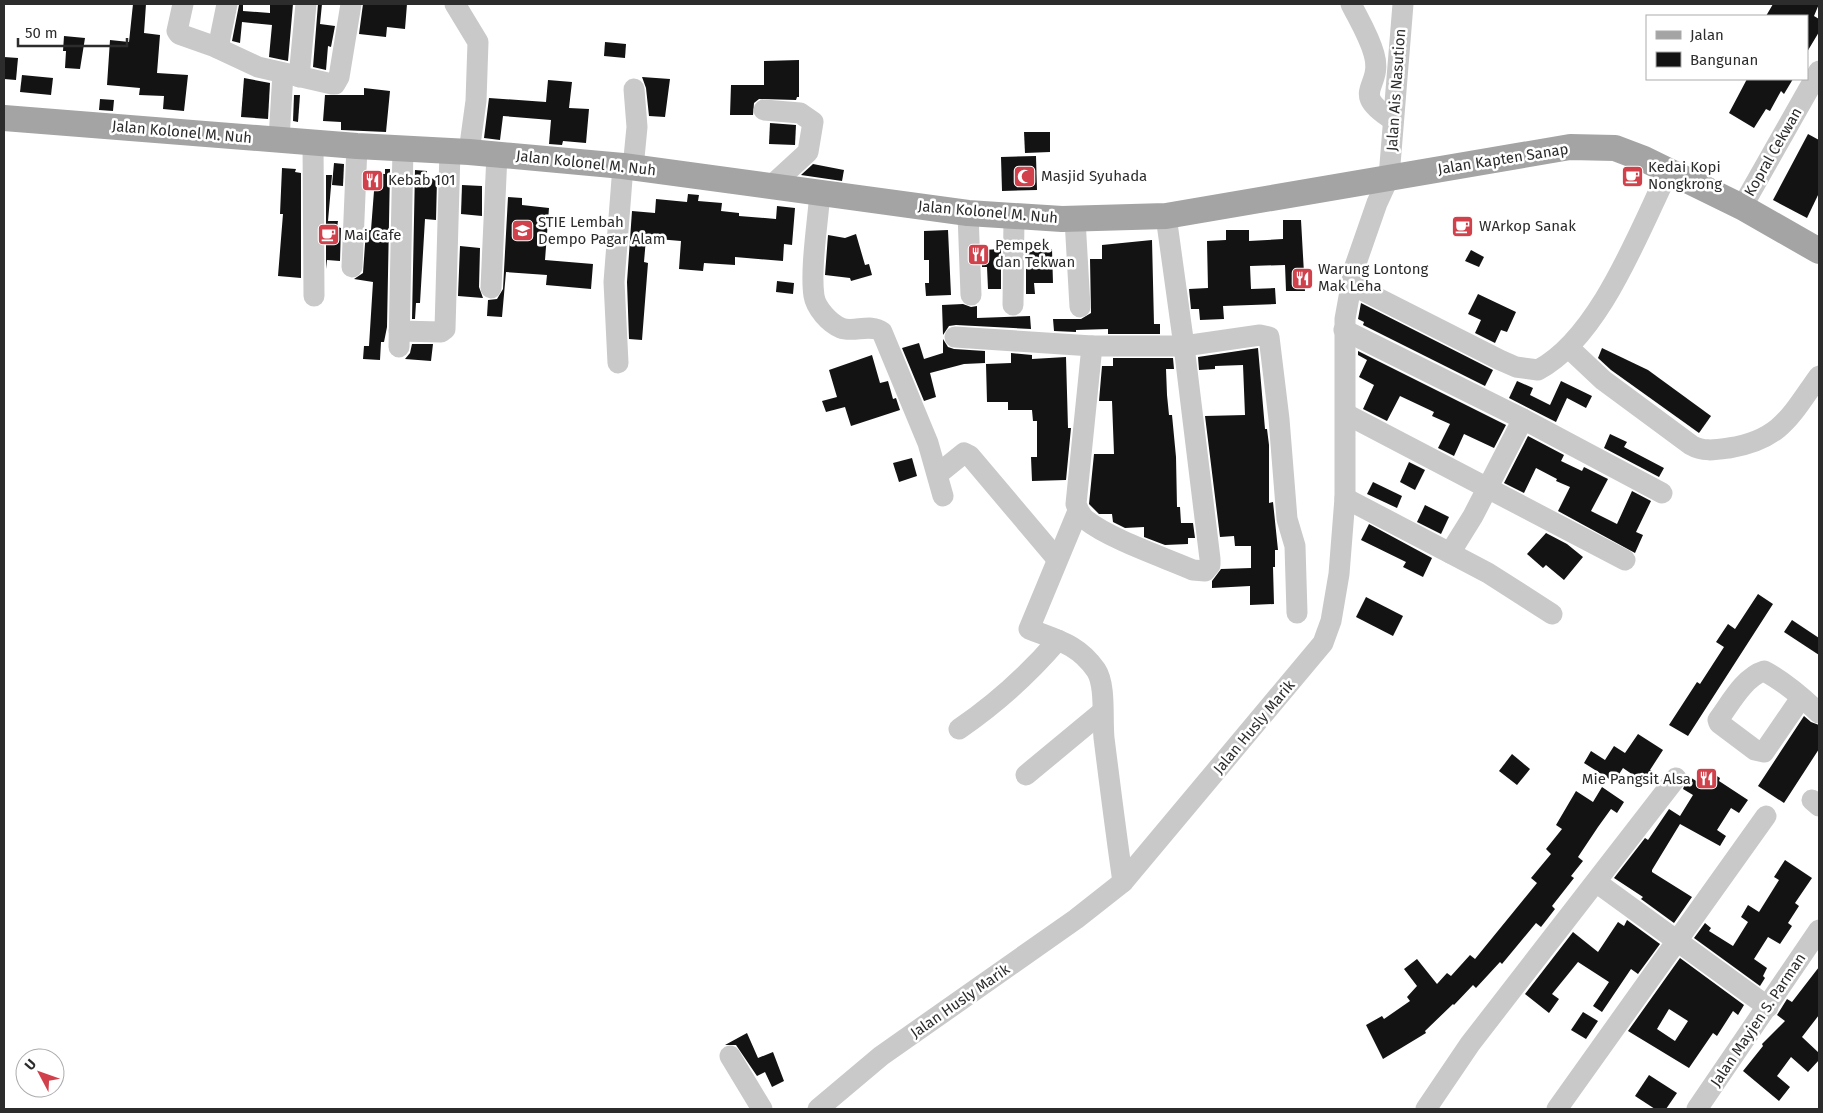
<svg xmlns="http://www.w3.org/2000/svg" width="1823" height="1113" font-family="'Fira Sans',sans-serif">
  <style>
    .building { fill: #131313; fill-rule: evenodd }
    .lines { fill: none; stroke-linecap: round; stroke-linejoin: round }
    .minor { stroke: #c9c9c9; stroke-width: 21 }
    .major { stroke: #a4a4a4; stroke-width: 26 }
    .labels { text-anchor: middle; stroke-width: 5; stroke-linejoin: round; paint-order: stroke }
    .street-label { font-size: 15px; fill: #2c2c2c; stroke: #fff }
    .poi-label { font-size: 15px; fill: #2c2c2c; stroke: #fff; text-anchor: start }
  </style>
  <rect width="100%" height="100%" fill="#fff"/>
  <!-- building -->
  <g class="building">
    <path d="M133,4H146L144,33L160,35L157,73L188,75L184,111L163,109L164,96L139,95L140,88L107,85L110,40L129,42Z"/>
    <path d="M270,4H293L288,61L269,57L272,25L242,22L240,43L232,41L239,5H243V11L270,13Z"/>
    <path d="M318,4H322L320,24L335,26L331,47L328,46L326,70L313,67Z"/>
    <path d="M363,4H407L405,29L387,27L386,37L359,34Z"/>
    <path d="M1773,4H1819L1814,16L1819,19V32L1807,52V16H1766Z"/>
    <path d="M64,36L85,38L80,69L65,68L66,51H63Z"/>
    <path d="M605,42L626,44L625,58L604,56Z"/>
    <path d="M4,57L18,58L16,80L4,79Z"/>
    <path d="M799,60V97H797L796,100L759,99L754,103L753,115H730L731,85H764V61Z"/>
    <path d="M22,75L53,78L51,95L20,92Z"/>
    <path d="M642,77L670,79L665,117L649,116L646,88Z"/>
    <path d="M244,78L270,83L268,119L241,117Z"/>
    <path d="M1747,79H1793L1784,94L1781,91L1770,111L1766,109L1754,128L1729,113Z"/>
    <path d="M548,80L572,82L569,108L589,109L586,143L563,141L562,145L549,144L551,120L503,116L500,140L484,138L489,98L546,102Z"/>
    <path d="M364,88L390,91L386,132L341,130V122L323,121L325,95H364Z"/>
    <path d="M294,95H300L298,122L293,121Z"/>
    <path d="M100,99L114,100L113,111L99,110Z"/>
    <path d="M770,123L796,125L795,145L769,144Z"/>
    <path d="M1024,132H1050V152L1025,153Z"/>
    <path d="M1808,134L1819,140V193L1807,218L1773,200Z"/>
    <path d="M1036,156L1037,190L1002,191L1001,157Z"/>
    <path d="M334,163L344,164L343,186L332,185Z"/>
    <path d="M813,164L844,170L842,181L801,175Z"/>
    <path d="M282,168L296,169L295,172L301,173V278L278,276L283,214H280Z"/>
    <path d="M385,169H390L387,327L384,342H381L380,360L363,359L364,346H369L373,282L354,279L363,273L366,230H371L374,191L368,190V173L385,174Z"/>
    <path d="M415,170L427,171L426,178L437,179L436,220L425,219L420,303H416L415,319H412Z"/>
    <path d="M326,175H332L328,221H338L337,227L341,228L340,261L327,260L326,269Z"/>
    <path d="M462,185L482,186V216L461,214Z"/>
    <path d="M688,194L699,195L698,201L722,203L721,211L739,213V216L776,219L777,206L795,208L792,245L784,244L783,261L735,257V265L704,263L703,271L679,269L681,241L646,238L644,262L648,263L642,340L629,339L627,282L632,211L655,213L656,199L687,202Z"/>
    <path d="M508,197L522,198V205L549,208L545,260L593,264L591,289L546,285L547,275L506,272L502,317L487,316L488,300L497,299L503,289Z"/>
    <path d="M1283,220H1301L1305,291H1286L1285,265L1250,266L1251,289L1275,288L1276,304L1223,306L1224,319L1200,320L1199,309H1191L1189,289L1208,288L1207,241L1226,240V230H1249V241L1283,239Z"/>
    <path d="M948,230L951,295L926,296L925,283H929V260H924V231Z"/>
    <path d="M856,234L865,265L869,264L872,275L851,281L850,278L825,275L828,235L845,238Z"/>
    <path d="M1152,240L1154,324H1160V334H1108V329L1076,330V332L1054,331L1053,319H1081L1091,313L1090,259H1102V245Z"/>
    <path d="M982,244L983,250L1001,249V289H988L987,267H982Z"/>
    <path d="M460,246L480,248L479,287L483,298L458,296Z"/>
    <path d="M1026,248L1052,249L1053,283H1034L1035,294H1026Z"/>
    <path d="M1471,250L1484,257L1479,267L1465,261Z"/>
    <path d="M777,281L794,283L793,294L776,292Z"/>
    <path d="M1478,294L1516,312L1507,332L1501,330L1495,343L1475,333L1481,320L1468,314Z"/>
    <path d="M1361,303L1493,370L1485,386L1363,325L1364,322L1358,319Z"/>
    <path d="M963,304L971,307L977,306V318L1030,316L1031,329L956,325L949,326L943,335L942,305Z"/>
    <path d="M943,339L948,347L954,349L985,351V363L964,364L930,373L936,397L924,401L902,348L919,343L924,359L943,353Z"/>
    <path d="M412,344H433L431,361L405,359L410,353Z"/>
    <path d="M1258,348L1265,429H1267L1269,445V503L1273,502L1278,550H1275V567H1273L1274,604L1250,605V586L1212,588V581L1221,569L1251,568V546H1235L1234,536L1220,537L1205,416L1245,415L1243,365L1215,366V369L1199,370L1198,357Z"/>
    <path d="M1602,348L1648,370L1711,416L1699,433L1611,370L1598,358Z"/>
    <path d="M1358,351L1506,425L1494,448L1464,434L1454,456L1438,448L1450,424L1432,416L1434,412L1400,396L1387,421L1363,409L1374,385L1359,377L1367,360L1358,355Z"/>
    <path d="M1011,353L1032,355V359L1066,357L1068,428H1071L1066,480L1032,481L1031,457H1037V421H1033L1032,410H1008V402H987L986,364L1011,363Z"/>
    <path d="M872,355L880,383L888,381L893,399L896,398L900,410L851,426L845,407L826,412L822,401L837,397L829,370Z"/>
    <path d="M1113,358H1173L1174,369H1166L1167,395L1169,415H1172L1176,457L1177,507H1180L1181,523H1193L1195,538H1188V544L1165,545L1157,542L1144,537V527L1125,528L1113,522L1112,514H1099L1089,504L1094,454H1114L1112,401H1099L1102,366H1113Z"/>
    <path d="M1517,381L1533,388L1530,395L1550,405L1561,381L1592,396L1586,408L1567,398L1556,422L1509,398Z"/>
    <path d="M1610,434L1627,442L1624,447L1664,468L1659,477L1604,448Z"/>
    <path d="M1528,436L1564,455L1561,461L1582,471L1584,467L1608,479L1591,511L1617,524L1632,491L1651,501L1636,532L1643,535L1635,553L1558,511L1570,487L1556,481L1557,479L1536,468L1524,493L1504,483Z"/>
    <path d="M912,458L917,476L899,482L893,463Z"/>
    <path d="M1409,462L1425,470L1415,490L1400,482Z"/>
    <path d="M1373,482L1402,496L1397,508L1367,494Z"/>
    <path d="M1425,505L1449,517L1441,534L1417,522Z"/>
    <path d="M1369,524L1432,558L1423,577L1403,567L1406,562L1361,540Z"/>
    <path d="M1546,533L1567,544L1583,557L1564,580L1546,565L1543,568L1527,554Z"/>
    <path d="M1758,594L1773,604L1688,736L1669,725L1697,682L1700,684L1724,647L1716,642L1728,624L1735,629Z"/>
    <path d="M1366,597L1403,616L1393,636L1356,617Z"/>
    <path d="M1792,620L1819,638V655L1784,632Z"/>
    <path d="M1804,716L1811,722L1819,725V749L1784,803L1758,786Z"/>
    <path d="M1638,734L1663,750L1650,770L1653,772L1645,783L1623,768L1614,782L1584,763L1591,751L1605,760L1614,746L1625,753Z"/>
    <path d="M1512,754L1530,769L1517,785L1499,771Z"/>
    <path d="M1706,769L1720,778L1719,781L1748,800L1739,813L1731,808L1717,830L1726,836L1720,846L1680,824L1652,870V872L1692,897L1674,923L1641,899L1643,897L1614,878L1645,838L1648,840L1669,809L1680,816L1693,795L1683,789L1688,776L1698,782Z"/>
    <path d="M1602,787L1624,802L1617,813L1611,809L1598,827L1578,857L1583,861L1571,876L1574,878L1552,906L1555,909L1541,927L1536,923L1502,964L1500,962L1476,988L1473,985L1454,1005L1453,1004L1425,1031L1426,1033L1383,1059L1366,1025L1382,1016L1384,1019L1410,1001L1407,997L1417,986L1404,969L1417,959L1437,984L1447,973L1451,976L1470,955L1475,959L1537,883L1531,878L1551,854L1546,849L1562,829L1556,825L1576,791L1593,802Z"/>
    <path d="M1785,860L1812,878L1795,903L1799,906L1788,923L1792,926L1780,944L1768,937L1754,959L1767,968L1763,976L1765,978L1760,986L1694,938L1705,923L1711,928L1709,931L1733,946L1748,922L1741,917L1748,905L1759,912L1779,880L1774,877Z"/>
    <path d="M1627,920L1660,944L1638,974L1631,969L1602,1012L1593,1006L1609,982L1578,962L1552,994L1559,999L1549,1013L1525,994L1573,932L1598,952L1618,922L1624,926Z"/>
    <path d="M1680,958L1744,1005L1738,1015L1733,1011L1717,1036L1713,1033L1689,1068L1628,1031ZM1669,1009L1688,1021L1675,1041L1657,1029Z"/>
    <path d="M1819,967V1015L1802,1037L1819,1053V1060L1808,1072L1791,1057L1777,1076L1790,1087L1779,1101L1743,1071L1763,1046L1762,1044L1785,1021L1777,1015L1787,999L1792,1002Z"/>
    <path d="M1583,1012L1598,1021L1586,1039L1571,1030Z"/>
    <path d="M747,1033L758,1058L773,1052L784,1081L772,1087L765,1072L757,1076L736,1045H725Z"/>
    <path d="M1649,1075L1677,1093L1666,1109H1655L1635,1096Z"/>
  </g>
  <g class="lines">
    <!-- minor -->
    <g class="minor">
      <path d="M183,4L177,31L179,34L213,46L258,67L332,84H335L339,77L351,4"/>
      <path d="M455,4L478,42L476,101L469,152"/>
      <path d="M1351,4C1359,20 1369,36 1374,54C1384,89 1347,91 1393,120"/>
      <path d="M218,48L227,4"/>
      <path d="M299,77L306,4"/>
      <path d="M764,110L800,113L813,122L808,152L771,186"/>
      <path d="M279,139L283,73"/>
      <path d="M313,142L314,296"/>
      <path d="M633,168L637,127L634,89"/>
      <path d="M820,192C818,221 810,269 814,296C816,308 829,323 841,328C853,333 871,323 882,332L928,443L943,496"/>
      <path d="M1742,207L1819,71"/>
      <path d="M968,213L971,295"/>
      <path d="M1075,219L1080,307"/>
      <path d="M352,267L357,146"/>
      <path d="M1352,285L1500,360L1516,367L1538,370C1600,337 1639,231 1669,170"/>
      <path d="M491,288L497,154"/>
      <path d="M1013,305L1014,217"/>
      <path d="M1344,330L1523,419L1662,493"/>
      <path d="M399,331L441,332L445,329L450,151"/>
      <path d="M955,337L1092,346H1184L1260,335L1269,337L1279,419L1287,519L1295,546L1297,613"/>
      <path d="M1092,346L1076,504C1078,510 1080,515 1086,520C1110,539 1163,557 1193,570L1205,571L1210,565V559L1184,346L1166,216"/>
      <path d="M399,347L403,148"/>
      <path d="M1569,348L1603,380L1691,445C1703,452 1715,450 1729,448C1781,440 1791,415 1819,376"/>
      <path d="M618,363L614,282L623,166"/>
      <path d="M1346,414L1625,560"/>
      <path d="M938,474L964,453L970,456L1057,559"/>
      <path d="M1345,498L1450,553L1473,516L1523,419"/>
      <path d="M1078,511L1029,629C1057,640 1078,644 1096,670C1106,685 1102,719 1104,738C1110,786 1116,834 1123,882"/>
      <path d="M1450,553L1488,573L1552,614"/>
      <path d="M1801,698L1764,752L1755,750L1719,723L1718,720C1730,704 1744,677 1764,671C1784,681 1803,698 1819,713"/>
      <path d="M959,729C997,703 1028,675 1058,640"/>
      <path d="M1026,775L1102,712"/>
      <path d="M1812,800L1819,806"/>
      <path d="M1596,882L1768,1007"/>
      <path d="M730,1056L762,1109"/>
      <path d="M818,1109L881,1056L1076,919L1123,882L1323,643L1331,621L1339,574L1345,498V319L1354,269L1377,203L1389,177L1403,4"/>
      <path d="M1426,1109L1470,1044L1676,778"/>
      <path d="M1557,1109L1766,816"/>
      <path d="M1697,1109L1819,930"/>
    </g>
    <!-- major -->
    <path class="major" d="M4,118L357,146L469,152L623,166L968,213L1062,219L1166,216L1570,147L1615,148L1644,159L1742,207L1819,251"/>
  </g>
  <!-- icons -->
  <defs>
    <symbol id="mosque-square" viewBox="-11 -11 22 22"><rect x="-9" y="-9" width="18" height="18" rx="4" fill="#d1414c" stroke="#fff"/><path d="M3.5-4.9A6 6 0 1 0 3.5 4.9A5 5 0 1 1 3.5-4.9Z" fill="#fff"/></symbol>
    <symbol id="cafe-square" viewBox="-11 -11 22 22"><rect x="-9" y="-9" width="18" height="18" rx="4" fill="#d1414c" stroke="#fff"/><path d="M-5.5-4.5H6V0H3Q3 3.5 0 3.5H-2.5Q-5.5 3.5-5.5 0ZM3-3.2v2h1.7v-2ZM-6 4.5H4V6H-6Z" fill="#fff"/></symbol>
    <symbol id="restaurant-square" viewBox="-11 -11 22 22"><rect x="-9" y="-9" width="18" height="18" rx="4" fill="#d1414c" stroke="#fff"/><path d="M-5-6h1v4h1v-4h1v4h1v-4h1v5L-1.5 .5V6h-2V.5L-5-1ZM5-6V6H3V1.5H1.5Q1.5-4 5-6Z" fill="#fff"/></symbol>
    <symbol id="university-square" viewBox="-11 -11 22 22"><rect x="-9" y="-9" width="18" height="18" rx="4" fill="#d1414c" stroke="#fff"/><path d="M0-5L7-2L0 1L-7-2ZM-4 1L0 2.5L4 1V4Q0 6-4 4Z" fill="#fff"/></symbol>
  </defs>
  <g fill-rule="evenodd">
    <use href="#mosque-square" x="1012" y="164" width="25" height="25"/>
    <use href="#cafe-square" x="1620" y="164" width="25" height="25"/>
    <use href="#restaurant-square" x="360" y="168" width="25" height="25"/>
    <use href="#cafe-square" x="1450" y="214" width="25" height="25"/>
    <use href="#university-square" x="510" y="218" width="25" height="25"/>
    <use href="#cafe-square" x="316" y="222" width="25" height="25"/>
    <use href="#restaurant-square" x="966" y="242" width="25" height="25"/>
    <use href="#restaurant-square" x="1290" y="266" width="25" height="25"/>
    <use href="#restaurant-square" x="1694" y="766" width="25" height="25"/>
  </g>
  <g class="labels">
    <!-- street labels -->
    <g class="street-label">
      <text transform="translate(1396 90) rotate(-86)" y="5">Jalan Ais Nasution</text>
      <text transform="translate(182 132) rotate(5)" y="5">Jalan Kolonel M. Nuh</text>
      <text transform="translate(1773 152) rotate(-60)" y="5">Kopral Cekwan</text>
      <text transform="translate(1503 159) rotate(-9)" y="5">Jalan Kapten Sanap</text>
      <text transform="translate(586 163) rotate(6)" y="5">Jalan Kolonel M. Nuh</text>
      <text transform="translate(988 212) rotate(5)" y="5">Jalan Kolonel M. Nuh</text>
      <text transform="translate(1254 727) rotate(-50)" y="5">Jalan Husly Marik</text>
      <text transform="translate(960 1001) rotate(-35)" y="5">Jalan Husly Marik</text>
      <text transform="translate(1758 1020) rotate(-56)" y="5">Jalan Mayjen S. Parman</text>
    </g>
    <!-- poi labels -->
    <g class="poi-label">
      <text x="1648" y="172">Kedai Kopi<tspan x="1648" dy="17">Nongkrong</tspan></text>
      <text x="1041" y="181">Masjid Syuhada</text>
      <text x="388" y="185">Kebab 101</text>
      <text x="538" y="227">STIE Lembah<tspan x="538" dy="17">Dempo Pagar Alam</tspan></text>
      <text x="1479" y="231">WArkop Sanak</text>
      <text x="344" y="240">Mai Cafe</text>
      <text x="995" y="250">Pempek<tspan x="995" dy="17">dan Tekwan</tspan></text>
      <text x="1318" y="274">Warung Lontong<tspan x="1318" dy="17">Mak Leha</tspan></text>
      <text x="1691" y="784" text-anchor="end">Mie Pangsit Alsa</text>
    </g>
  </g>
  <!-- border -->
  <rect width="1823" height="1113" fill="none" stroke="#2c2c2c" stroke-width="10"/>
  <!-- legend -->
  <rect x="1646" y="15" width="162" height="65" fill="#ffffff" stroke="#ababab"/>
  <rect x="1656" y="31" width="25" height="8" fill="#a4a4a4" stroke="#ababab"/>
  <text x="1690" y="40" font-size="15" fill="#2c2c2c">Jalan</text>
  <rect x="1656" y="52" width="25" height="15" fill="#131313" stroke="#ababab"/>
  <text x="1690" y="65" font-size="15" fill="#2c2c2c">Bangunan</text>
  <!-- north arrow -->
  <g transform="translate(40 1073) rotate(311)"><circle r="24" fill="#ffffff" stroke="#ababab"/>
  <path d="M0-4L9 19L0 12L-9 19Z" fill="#d1414c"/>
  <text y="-8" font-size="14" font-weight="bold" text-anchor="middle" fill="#2c2c2c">U</text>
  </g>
  <!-- scale -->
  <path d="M18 38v8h109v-8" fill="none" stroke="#2c2c2c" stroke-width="2.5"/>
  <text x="25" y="38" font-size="15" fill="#2c2c2c" stroke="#ffffff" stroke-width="4" paint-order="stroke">50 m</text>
</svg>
